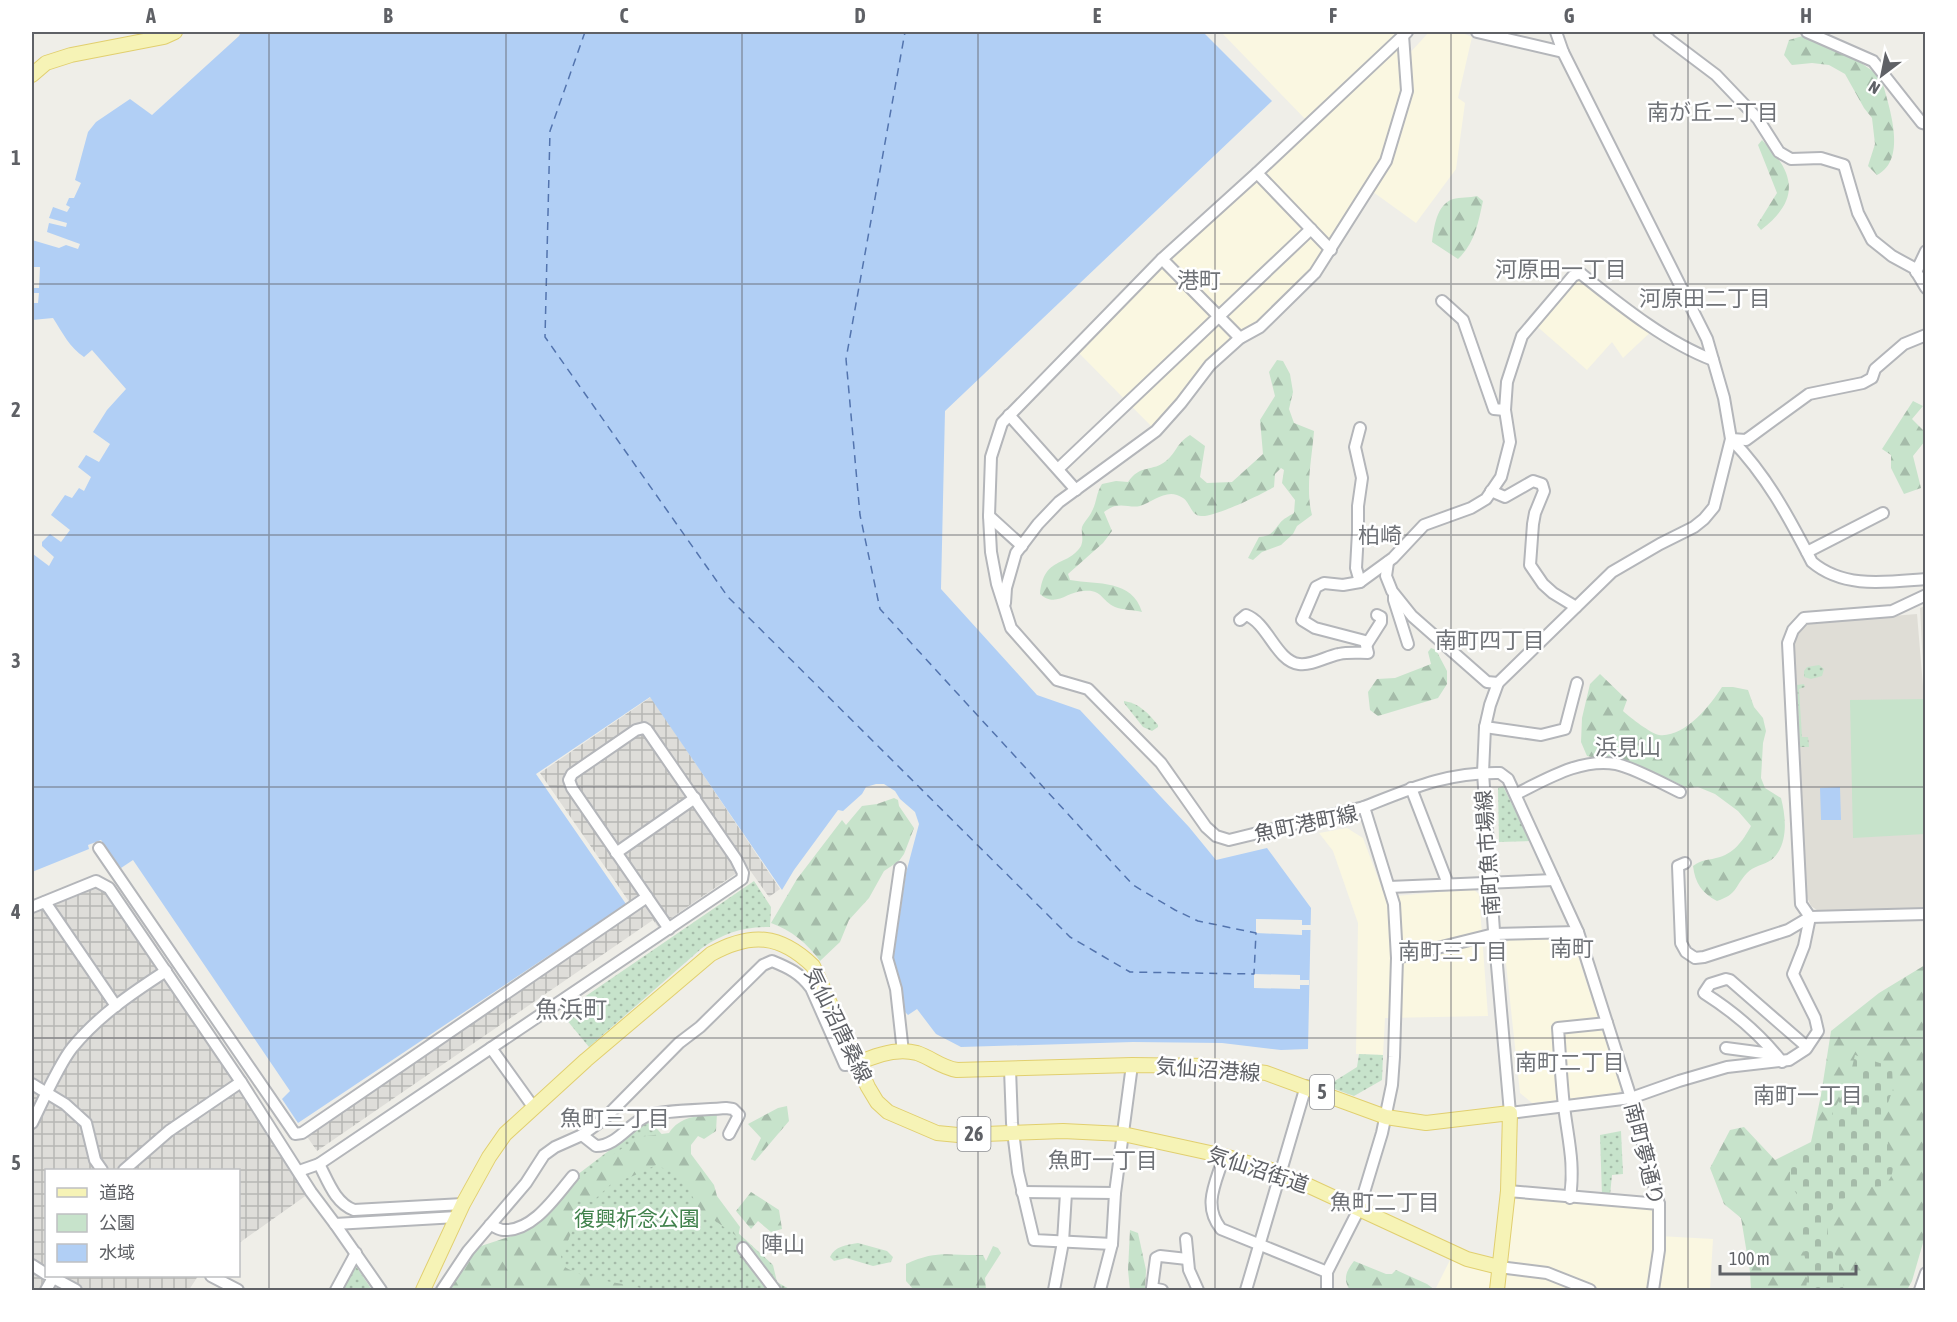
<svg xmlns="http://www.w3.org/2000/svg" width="1957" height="1322" font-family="'Asap Condensed','Noto Sans JP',sans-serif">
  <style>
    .commercial { fill: #faf7e1 }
    .industrial { fill: url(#industrial-grid) }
    .education { fill: #dfddd6 }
    .green { fill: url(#green-dots) }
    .forest { fill: url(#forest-firs) }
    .cemetery { fill: url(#cemetery-stones) }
    .pitch { fill: #c7e3cb }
    .water { fill: #b1cff5 }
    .pier { fill: #efeee8 }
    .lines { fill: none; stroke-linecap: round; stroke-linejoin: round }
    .ferry { stroke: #5374ae; stroke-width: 1.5; stroke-dasharray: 8 6; stroke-linecap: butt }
    .minor-casing { stroke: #b4b6ba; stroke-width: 14 }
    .major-casing { stroke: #e1cf6f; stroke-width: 16 }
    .minor { stroke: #fff; stroke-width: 10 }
    .major { stroke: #f6f3b6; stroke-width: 14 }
    .grid { fill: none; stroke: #5f6166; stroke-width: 1.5; stroke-opacity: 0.55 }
    .labels { text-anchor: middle; stroke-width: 5; stroke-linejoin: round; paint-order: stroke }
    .shield { fill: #fff; stroke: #8f9094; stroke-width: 1.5 }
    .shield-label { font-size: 20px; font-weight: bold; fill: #5f6166 }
    .street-label { font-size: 21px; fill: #5f6166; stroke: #fff }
    .park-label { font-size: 21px; fill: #41824c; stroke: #fff }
    .neighbourhood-label { font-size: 22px; fill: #707378; stroke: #fff }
    .quarter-label { font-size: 24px; fill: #707378; stroke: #fff }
    .neatline { fill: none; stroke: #5f6166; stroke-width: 2 }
    .grid-label { font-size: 20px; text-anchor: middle; font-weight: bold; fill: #5f6166 }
  </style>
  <defs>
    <pattern id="industrial-grid" width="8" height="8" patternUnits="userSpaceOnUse" patternTransform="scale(1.5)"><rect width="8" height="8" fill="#deddd9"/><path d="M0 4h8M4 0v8" fill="none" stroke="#b7b7b4"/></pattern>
    <pattern id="green-dots" width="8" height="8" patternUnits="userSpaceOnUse" patternTransform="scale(1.5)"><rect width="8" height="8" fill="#c7e3cb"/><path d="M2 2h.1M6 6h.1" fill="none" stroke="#a5bba9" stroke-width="1.8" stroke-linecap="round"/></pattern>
    <pattern id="forest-firs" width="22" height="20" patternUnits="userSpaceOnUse" patternTransform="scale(1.5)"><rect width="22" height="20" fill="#c7e3cb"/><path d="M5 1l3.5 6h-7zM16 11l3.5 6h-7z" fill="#a5bba9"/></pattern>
    <pattern id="cemetery-stones" width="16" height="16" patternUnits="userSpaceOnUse" patternTransform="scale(1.5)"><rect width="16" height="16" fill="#c7e3cb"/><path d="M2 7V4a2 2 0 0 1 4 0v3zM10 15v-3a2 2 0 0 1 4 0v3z" fill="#a5bba9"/></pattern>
  </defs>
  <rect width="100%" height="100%" fill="#efeee8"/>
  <!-- commercial -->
  <g class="commercial">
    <path d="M1221,32H1408V55L1429,32H1460L1472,37L1458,98L1465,103L1456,169L1416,223L1369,189L1315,273L1240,338L1156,431L1075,349L1309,123Z"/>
    <path d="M1580,273L1655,328L1623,358L1612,342L1587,370L1533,323Z"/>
    <path d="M1347,828L1363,838L1385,897L1473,889L1479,894L1488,1016L1385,1018L1383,1055L1356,1054L1358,923L1333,851L1319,833Z"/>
    <path d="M1567,939L1574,944L1621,1089L1618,1093L1532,1103L1520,1093L1504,945L1509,940Z"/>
    <path d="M1516,1196L1659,1204V1236L1713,1239L1710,1290H1435L1451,1258L1473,1268L1499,1267Z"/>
  </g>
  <!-- industrial -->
  <g class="industrial">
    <path d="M651,697L780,889L769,897L747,866L658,927L653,920L317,1151L301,1128L630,903L540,773Z"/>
    <path d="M96,881L109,888L311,1192L239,1243L238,1170H46V1276H198L189,1290H32V908Z"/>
  </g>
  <!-- education -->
  <g class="education">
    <path d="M1925,606L1926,685H1924L1920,608Z"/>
    <path d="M1917,614L1923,686H1926L1925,909L1820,912L1811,906L1807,897L1793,645L1796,633L1806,623Z"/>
  </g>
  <!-- green -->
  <g class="green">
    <path d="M1819,665L1824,669L1822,676L1811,679L1804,677V671L1807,667Z"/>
    <path d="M1804,684L1805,687L1799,689L1802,737H1808L1809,747H1800L1797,685Z"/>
    <path d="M1124,701C1139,703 1149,714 1158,725V727L1152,731L1143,727L1124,703Z"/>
    <path d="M1503,786L1530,841L1499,842L1498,788Z"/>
    <path d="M754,881L771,907L770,927C743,927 724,933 702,948L589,1047L561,1013Z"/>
    <path d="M1359,1054L1383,1055L1382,1080L1354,1096L1329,1087L1330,1084L1357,1067Z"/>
    <path d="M649,1120L686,1161L735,1230L773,1265L777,1282L791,1290H520L535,1226L577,1175Z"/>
    <path d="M1621,1131L1623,1174L1612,1175L1610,1195L1602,1196L1600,1135Z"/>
    <path d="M858,1243L887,1251L893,1257L891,1262L873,1266L846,1258L834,1261L830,1257C835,1246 846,1245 858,1243Z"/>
    <path d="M356,1266L372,1290H338L351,1268Z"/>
  </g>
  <!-- forest -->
  <g class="forest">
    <path d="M1806,35L1857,60L1881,77C1888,104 1909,159 1877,175L1868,166L1875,144L1872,118L1864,108L1845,74L1829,65L1812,63L1792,65L1784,55L1789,40Z"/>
    <path d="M1762,140C1795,173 1801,199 1761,230L1757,225L1777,193L1758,145Z"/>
    <path d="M1477,196L1483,201C1478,223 1475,243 1458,259L1432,242C1434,228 1436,205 1453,199C1460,197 1470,198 1477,196Z"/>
    <path d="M1277,360L1283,361L1290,374L1293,392L1289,409L1294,423L1314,431C1312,458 1305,488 1312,515L1297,526L1293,534L1281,545L1262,552L1253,560L1248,558L1259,537C1271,536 1273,532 1280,523C1283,519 1289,516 1294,513L1295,500L1282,483L1284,470L1281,468L1275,474L1274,487C1262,494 1213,518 1201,516C1191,516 1190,502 1183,498C1167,487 1154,502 1140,506C1132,508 1124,504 1116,506C1113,506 1107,510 1104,512L1112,531L1103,543L1068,574L1070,580C1098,585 1132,579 1142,612C1134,610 1122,610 1115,607C1100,600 1103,589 1083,591C1066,592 1056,608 1040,594C1044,555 1067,568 1081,546C1084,539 1081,534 1082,527C1084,522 1090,516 1092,511C1097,502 1096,493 1102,484L1116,481L1128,482C1140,464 1153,472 1166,461C1177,452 1175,445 1190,435L1205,446L1200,477L1207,483L1232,482L1263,454L1260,420L1275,396L1269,372Z"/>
    <path d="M1913,401L1923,406L1912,419L1925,432V441L1913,456L1921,488L1904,494L1891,468V455L1882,449Z"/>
    <path d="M1431,648L1436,650L1447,671V684L1438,698L1378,716L1370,710L1368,692L1377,679L1395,678L1431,664L1428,652Z"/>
    <path d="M1600,674L1627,700L1623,711C1631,718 1650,733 1659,735C1684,738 1710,706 1722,687H1733L1748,690L1754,707L1763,718L1766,731L1763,743L1761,778L1765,788L1781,798C1786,817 1789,846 1771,860C1764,865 1753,866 1747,873C1734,887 1738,894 1717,901C1702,893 1695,883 1693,866C1703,859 1705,861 1716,858C1734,854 1742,842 1751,826L1738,811L1715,794L1698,787L1687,788L1669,779L1634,767L1587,756L1581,742L1582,718L1590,684Z"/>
    <path d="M894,798L898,800L899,806L914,828L904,854L899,861L884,871L869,898L849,920L840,942L820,961C808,944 791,930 771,923L797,879L842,820L846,825L862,806L877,804Z"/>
    <path d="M1925,965V1236L1912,1281L1907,1290H1751L1750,1272L1741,1218L1724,1204L1710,1168L1730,1130L1744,1127L1775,1160L1811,1142L1821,1095L1831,1031L1879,993Z"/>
    <path d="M787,1106L789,1121L755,1161L751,1159L761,1138L748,1124L778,1108Z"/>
    <path d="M717,1113L716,1131L704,1139L698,1136L691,1145V1154L714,1185L717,1196L740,1227L738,1237L700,1210L686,1185L674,1173L656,1165L633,1176L611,1184L592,1202L581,1200L576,1202L577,1220L561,1256L563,1266C589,1282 619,1281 648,1290H448L471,1252L481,1246L524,1232L566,1197L568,1188L590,1170L639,1137L669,1133C680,1116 698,1116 717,1113Z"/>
    <path d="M751,1192L779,1210L782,1229L771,1232L758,1221L751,1229L736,1211Z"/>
    <path d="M1130,1230L1138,1233L1146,1270L1145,1290H1130L1128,1270Z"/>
    <path d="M993,1246L998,1248L1001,1253L985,1278L986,1290H920L913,1289L906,1281V1264C938,1249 950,1256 983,1255L986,1261Z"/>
    <path d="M1354,1261L1386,1274H1392L1396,1270L1427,1284L1435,1290H1350C1342,1279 1347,1270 1354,1261Z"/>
  </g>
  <!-- cemetery -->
  <path class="cemetery" d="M1855,1055L1892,1067L1893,1089L1880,1125C1887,1141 1904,1174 1882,1186C1877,1188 1869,1186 1863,1188C1848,1193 1837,1204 1826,1216L1829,1244L1845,1272L1843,1290H1806L1808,1270L1798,1229L1800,1199L1790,1184V1167L1797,1156L1820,1139L1827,1129L1834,1109L1847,1088Z"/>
  <!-- pitch -->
  <path class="pitch" d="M1925,699V834L1853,838L1850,700Z"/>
  <!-- water -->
  <g class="water">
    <path d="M241,32H1203L1272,101L945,411L941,589L1037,695L1080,710L1189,827L1216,860L1267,848L1311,908L1308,1049L1281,1050L1222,1043L1133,1042L961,1047L936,1034L917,1009L908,1015L904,1011L893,960L906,873L919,824L915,812L900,799L895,791L884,784H876L866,787L862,794L843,811L838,810L794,870L782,890L650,697L536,774L626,904L298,1123L282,1099L290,1091L133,860L121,868L101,840L88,845L89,849L32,872V557L33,554L49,566L54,557L42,546V542L50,534L61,542L70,530L51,515L65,495L72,498L79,488L84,491L91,477L78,467L86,455L99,462L110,444L93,432L107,410L126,389L92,350L84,357C70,348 62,332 53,318L32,320V303H38L39,293H32V288H39L40,267H32V240L59,248L66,245L78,249L80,244L47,232L49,223L66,227L67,223L49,218L53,207L67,212L70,207L66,205L69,198H74L81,183L75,180L88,132L96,122L130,99L152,115L239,36Z"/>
    <path d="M1840,787L1841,820H1821L1820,788Z"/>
  </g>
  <!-- pier -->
  <g class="pier">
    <path d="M1256,919L1302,920V925H1311V930H1302V935L1256,933Z"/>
    <path d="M1254,974L1300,975V980H1309V985H1300V989L1254,988Z"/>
  </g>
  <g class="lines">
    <!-- ferry -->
    <path class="ferry" d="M585,32L550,131L545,337L728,597L1070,937L1130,972L1254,974L1256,933L1198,921L1175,910L1133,885L880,609L860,515L846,359L905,32"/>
    <defs>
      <g id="minor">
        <path d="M1477,32L1563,52"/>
        <path d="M1556,32L1563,52L1707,339L1724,398L1731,439L1714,507L1704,519L1694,527L1660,544L1612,572L1498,683L1490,705L1485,727L1483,773L1494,931L1510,1113L1631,1098L1679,1081L1727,1067L1789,1060L1806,1049L1818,1031L1815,1018L1793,974L1804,946L1810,917L1801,904L1788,643L1793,630L1804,618L1892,611L1926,595"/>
        <path d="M1659,32L1716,75L1758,119L1779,152L1791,159L1821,158L1844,165L1858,213L1872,240L1892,256L1914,268L1926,288"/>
        <path d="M1807,32L1873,61L1922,123L1926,124"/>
        <path d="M1257,173L1331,250"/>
        <path d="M1162,259L1240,338"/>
        <path d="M1916,272L1926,251"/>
        <path d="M1442,301L1463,320L1494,409L1505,410"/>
        <path d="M1009,415L1076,490"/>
        <path d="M1731,439C1767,476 1788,516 1812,562C1844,589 1886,582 1926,579"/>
        <path d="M1731,439L1746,440L1809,394L1863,383L1872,378L1875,369L1904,344L1926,335"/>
        <path d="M1058,469L1311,229"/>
        <path d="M1491,491L1505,497L1533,481L1542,484L1544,491L1535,513L1533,524L1530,565L1543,584L1553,593L1576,607"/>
        <path d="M989,516L1022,546"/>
        <path d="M1807,552L1883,513"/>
        <path d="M1388,562L1386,576L1392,591L1412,616L1487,682L1498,683"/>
        <path d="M1360,582L1356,568L1358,532V506L1362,478L1355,447L1360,428"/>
        <path d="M1394,596V600L1408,644"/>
        <path d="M1005,603L1006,588L1016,553L1038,524L1059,502L1156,431L1181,403L1210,365L1240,338L1260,327L1315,273L1386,161L1407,91L1403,35"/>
        <path d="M1240,620L1246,615C1268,623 1276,661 1299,664C1312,666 1327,656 1339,654C1349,652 1358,653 1368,653L1365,641L1315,628L1302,620L1316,587L1324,583L1343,585L1360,582L1393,558L1424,525L1471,508L1486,499L1501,477L1510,442L1505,410L1507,382L1522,336L1573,276L1580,273C1619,304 1667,343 1713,360"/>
        <path d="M1367,644L1381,622V617L1377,615"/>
        <path d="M1485,727L1541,735L1565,729L1577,683"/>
        <path d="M1411,788L1448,884"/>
        <path d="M1516,794C1547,779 1580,758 1616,764C1632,767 1664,784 1680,792"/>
        <path d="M1364,807C1412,788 1447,772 1500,773L1508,779L1578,932L1631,1098L1659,1204V1250L1653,1290"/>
        <path d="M99,848L295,1134L302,1133L647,897"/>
        <path d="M616,853L695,798"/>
        <path d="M1685,863L1678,866L1681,943L1686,952L1695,958L1704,957L1788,930L1810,917L1926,914"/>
        <path d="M900,868L887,958L896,989L903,1052"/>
        <path d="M1389,887L1554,880"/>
        <path d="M45,902L116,1006"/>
        <path d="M32,907L96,881L109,888L241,1082L311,1192L335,1224L381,1290"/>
        <path d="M1397,958L1494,934L1578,932"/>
        <path d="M491,1048L534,1108"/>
        <path d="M1726,1048L1764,1053L1779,1060"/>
        <path d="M1782,1062C1760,1034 1734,1012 1704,993L1710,984L1726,979L1730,980L1807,1047"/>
        <path d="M1010,1069L1012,1123L1018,1172L1034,1240L1112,1244"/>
        <path d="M32,1084L65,1104L86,1123L95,1160L102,1170"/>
        <path d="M32,1123C43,1101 58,1066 72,1048C98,1016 132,993 166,971"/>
        <path d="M582,1135L596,1146C617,1146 628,1124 647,1116C661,1110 707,1110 726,1108L733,1109L739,1115L729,1134"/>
        <path d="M1224,1156C1216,1183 1202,1205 1221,1229L1327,1272"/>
        <path d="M319,1164C328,1181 335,1203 354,1210L463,1204"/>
        <path d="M124,1170L169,1131L241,1082"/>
        <path d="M299,1171L319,1164L742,879L743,873L736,859L647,730L644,728L636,730L572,774L569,780L572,788L669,929"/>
        <path d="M1508,1191L1659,1204"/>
        <path d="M1022,1192L1115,1193"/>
        <path d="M1570,1198C1575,1163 1568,1140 1564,1106C1561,1080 1560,1054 1558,1028L1607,1023"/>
        <path d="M335,1224L457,1217"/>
        <path d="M490,1225C494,1226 499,1230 503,1230C533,1232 556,1196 573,1176"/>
        <path d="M1186,1239L1189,1270L1198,1290"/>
        <path d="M743,1248L775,1290"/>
        <path d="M32,1265L46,1274"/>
        <path d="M1499,1267L1547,1273L1590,1290"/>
        <path d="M50,1276L76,1290"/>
        <path d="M211,1276L238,1290"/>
        <path d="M46,1290L54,1276"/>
        <path d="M336,1290L356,1253"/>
        <path d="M442,1290L468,1251L526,1183L544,1155L555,1147L582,1135L604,1119L679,1043L700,1027L763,965L772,961C789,968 800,973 811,988L845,1065L857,1064"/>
        <path d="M1054,1290L1063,1242L1066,1193"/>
        <path d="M1100,1290L1112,1244L1115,1193L1132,1065"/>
        <path d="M1162,1290L1152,1288L1156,1258L1160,1256L1187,1259"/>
        <path d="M1246,1290L1306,1086"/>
        <path d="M1327,1290V1272L1359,1209L1382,1133L1392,1085L1394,1057L1397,958L1394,904L1364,807L1229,840L1216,836L1206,827L1161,763L1088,689L1057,680L1011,628L997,584L991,552L989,516L991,457L1002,423L1162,259L1257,173L1407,32"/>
        <path d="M1920,1290L1926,1273"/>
      </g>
      <g id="major">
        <path d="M32,75L46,63L71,55L164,37L175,32"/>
        <path d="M857,1064C875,1055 898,1048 917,1053C932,1058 940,1067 957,1070L1132,1065L1211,1066L1266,1073L1386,1117L1426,1123L1510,1113L1508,1191L1497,1290"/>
        <path d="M423,1290L463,1204L489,1157L505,1134L586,1060L711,954C751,932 780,934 813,966L868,1087L877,1102L888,1112L937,1133L958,1135L1063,1131L1123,1134L1224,1156L1281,1173L1467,1259L1499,1267"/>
      </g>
    </defs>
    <!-- minor casing -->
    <use href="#minor" class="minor-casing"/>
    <!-- major casing -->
    <use href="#major" class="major-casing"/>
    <!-- minor -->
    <use href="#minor" class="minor"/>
    <!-- major -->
    <use href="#major" class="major"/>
  </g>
  <!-- grid -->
  <path class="grid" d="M269,32V1290M506,32V1290M742,32V1290M978,32V1290M1215,32V1290M1451,32V1290M1688,32V1290M32,284H1926M32,535H1926M32,787H1926M32,1038H1926"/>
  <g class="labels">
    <!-- shield labels -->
    <g class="shield">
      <rect x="1310" y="1075" width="24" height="34" rx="4.5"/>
      <rect x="957.5" y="1117" width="33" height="34" rx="4.5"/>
    </g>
    <g class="shield-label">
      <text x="1322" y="1099">5</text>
      <text x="974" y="1141">26</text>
    </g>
    <!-- street labels -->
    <g class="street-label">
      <text transform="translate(1306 824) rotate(-12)" y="7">魚町港町線</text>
      <text transform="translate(1488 853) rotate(-94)" y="7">南町魚市場線</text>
      <text transform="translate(838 1025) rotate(64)" y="7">気仙沼唐桑線</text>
      <text transform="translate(1208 1070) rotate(4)" y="7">気仙沼港線</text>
      <text transform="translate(1644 1154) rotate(76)" y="7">南町夢通り</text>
      <text transform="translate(1258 1170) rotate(18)" y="7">気仙沼街道</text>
    </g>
    <!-- park labels -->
    <g class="park-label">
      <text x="637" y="1226">復興祈念公園</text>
    </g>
    <!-- neighbourhood labels -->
    <g class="neighbourhood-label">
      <text x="1713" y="120">南が丘二丁目</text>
      <text x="1561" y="277">河原田一丁目</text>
      <text x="1199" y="288">港町</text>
      <text x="1705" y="306">河原田二丁目</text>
      <text x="1380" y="543">柏崎</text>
      <text x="1490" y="648">南町四丁目</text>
      <text x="1628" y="755">浜見山</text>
      <text x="1572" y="956">南町</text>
      <text x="1453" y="959">南町三丁目</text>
      <text x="1570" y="1070">南町二丁目</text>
      <text x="1808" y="1103">南町一丁目</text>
      <text x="615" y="1126">魚町三丁目</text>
      <text x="1103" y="1168">魚町一丁目</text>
      <text x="1385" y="1210">魚町二丁目</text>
      <text x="783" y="1252">陣山</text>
    </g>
    <!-- quarter labels -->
    <g class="quarter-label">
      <text x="571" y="1018">魚浜町</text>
    </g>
  </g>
  <!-- border -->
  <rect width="1957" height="1322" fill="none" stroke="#ffffff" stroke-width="66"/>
  <!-- legend -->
  <rect x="45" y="1169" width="195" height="108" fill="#ffffff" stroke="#bfc0c2" stroke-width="1.5"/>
  <rect x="57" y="1188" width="30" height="9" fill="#f6f3b6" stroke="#bfc0c2" stroke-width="1.5"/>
  <text x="99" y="1199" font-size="18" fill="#5f6166">道路</text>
  <rect x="57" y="1214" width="30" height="18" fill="#c7e3cb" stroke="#bfc0c2" stroke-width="1.5"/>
  <text x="99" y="1229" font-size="18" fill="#5f6166">公園</text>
  <rect x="57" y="1244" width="30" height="18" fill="#b1cff5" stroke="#bfc0c2" stroke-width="1.5"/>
  <text x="99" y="1259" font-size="18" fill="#5f6166">水域</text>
  <!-- north arrow -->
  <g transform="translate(1882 75) rotate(212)" stroke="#ffffff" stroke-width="4.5" paint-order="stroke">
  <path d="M0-4.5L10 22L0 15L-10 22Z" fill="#5f6166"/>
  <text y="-9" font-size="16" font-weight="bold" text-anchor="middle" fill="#5f6166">N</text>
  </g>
  <!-- scale -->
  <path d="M1720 1265v9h136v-9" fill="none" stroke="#5f6166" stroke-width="3"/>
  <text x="1729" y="1265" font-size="18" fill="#5f6166" stroke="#ffffff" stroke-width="4.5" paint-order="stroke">100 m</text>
  <rect x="33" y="33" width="1891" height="1256" class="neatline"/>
  <g class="grid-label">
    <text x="151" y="23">A</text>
    <text x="388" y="23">B</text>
    <text x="624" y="23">C</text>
    <text x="860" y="23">D</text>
    <text x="1097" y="23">E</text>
    <text x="1333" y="23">F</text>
    <text x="1569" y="23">G</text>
    <text x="1806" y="23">H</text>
    <text x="16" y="165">1</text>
    <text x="16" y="417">2</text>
    <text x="16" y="668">3</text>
    <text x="16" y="919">4</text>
    <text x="16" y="1170">5</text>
  </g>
</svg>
